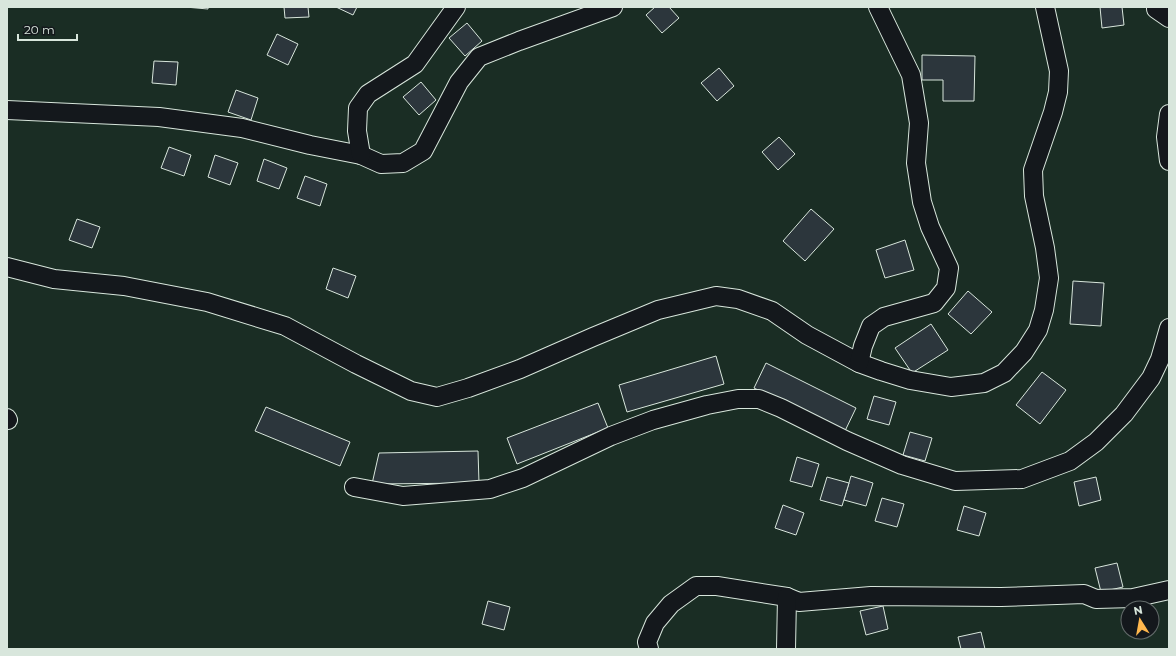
<svg xmlns="http://www.w3.org/2000/svg" width="1176" height="656" font-family="Montserrat,sans-serif">
  <style>
    .green { fill: #1a2d24; stroke: #939e99; fill-rule: evenodd }
    .building { fill: #2c363c; stroke: #d8e6dc }
    .lines { fill: none; stroke-linecap: round; stroke-linejoin: round }
    .minor-casing { stroke: #d8e6dc; stroke-width: 20 }
    .minor { stroke: #14181c; stroke-width: 18 }
  </style>
  <rect width="100%" height="100%" fill="#14181c"/>
  <!-- green -->
  <path class="green" d="M7,7H1169V649H7ZM1128,608H1152V632H1128Z"/>
  <!-- building -->
  <g class="building">
    <path d="M185,7H208V9Z"/>
    <path d="M284,7H308L309,17L285,18Z"/>
    <path d="M336,7H357L353,15Z"/>
    <path d="M655,7H669L679,18L662,33L646,15Z"/>
    <path d="M1100,7H1122L1124,25L1102,28Z"/>
    <path d="M467,23L482,41L465,56L449,38Z"/>
    <path d="M277,34L298,44L288,65L267,55Z"/>
    <path d="M922,55L975,56L974,101H943V80H922Z"/>
    <path d="M154,61L178,62L176,85L152,83Z"/>
    <path d="M719,68L734,86L717,101L701,83Z"/>
    <path d="M421,82L436,100L419,115L403,97Z"/>
    <path d="M236,90L258,98L251,120L228,112Z"/>
    <path d="M779,137L795,154L778,170L762,152Z"/>
    <path d="M169,147L191,155L184,176L161,168Z"/>
    <path d="M215,155L238,163L230,185L208,177Z"/>
    <path d="M264,159L287,168L279,189L257,181Z"/>
    <path d="M305,176L327,184L320,206L297,198Z"/>
    <path d="M811,209L834,229L805,261L783,241Z"/>
    <path d="M77,219L100,227L92,248L69,240Z"/>
    <path d="M905,240L914,270L885,278L876,250Z"/>
    <path d="M333,268L356,276L348,298L326,289Z"/>
    <path d="M1073,281L1104,283L1101,326L1070,324Z"/>
    <path d="M968,291L992,312L971,334L948,314Z"/>
    <path d="M931,324L948,350L912,373L895,348Z"/>
    <path d="M716,356L724,384L627,412L619,385Z"/>
    <path d="M766,363L856,408L844,433L754,388Z"/>
    <path d="M1042,372L1066,390L1040,424L1016,405Z"/>
    <path d="M874,396L896,402L889,425L867,419Z"/>
    <path d="M598,403L608,428L517,464L507,438Z"/>
    <path d="M266,407L350,442L340,466L255,431Z"/>
    <path d="M910,432L932,438L925,461L903,455Z"/>
    <path d="M478,451L479,483L372,484L379,453Z"/>
    <path d="M797,457L819,464L812,487L790,481Z"/>
    <path d="M851,476L873,483L866,506L844,500Z"/>
    <path d="M827,477L849,483L842,506L820,500Z"/>
    <path d="M1096,477L1101,500L1079,506L1074,482Z"/>
    <path d="M882,498L904,504L897,527L875,521Z"/>
    <path d="M783,505L804,513L796,535L775,528Z"/>
    <path d="M964,506L986,513L979,536L957,530Z"/>
    <path d="M1117,563L1123,587L1101,592L1095,568Z"/>
    <path d="M488,601L510,607L504,630L482,624Z"/>
    <path d="M883,606L888,629L866,635L860,611Z"/>
    <path d="M981,632L985,649H961L958,637Z"/>
  </g>
  <g class="lines">
    <defs>
      <g id="minor">
        <path d="M1156,7V9L1169,18"/>
        <path d="M7,110L159,117L242,128L310,145L361,155L381,164L403,163L423,151L459,82L479,57L519,41L613,7"/>
        <path d="M1169,114L1166,137L1169,161"/>
        <path d="M361,155L357,131L358,108L368,94L415,64L456,7"/>
        <path d="M7,267L54,279L124,286L207,302L285,326L356,364L411,391L437,397L468,388L520,369L593,337L658,310L716,296L738,299L772,311L807,335L859,363L881,371L910,380L951,387L984,383L1004,373L1024,352L1038,330L1044,310L1049,278L1045,248L1034,196L1033,170L1053,112L1058,92L1059,71L1045,7"/>
        <path d="M859,363L863,346L871,326L884,317L934,303L946,288L949,268L930,227L922,202L916,163L919,123L911,75L878,7"/>
        <path d="M7,418L8,420"/>
        <path d="M354,487L403,496L490,489L523,478L611,436L653,420L707,405L738,399H759L781,408L847,441L902,465L955,481L1022,479L1070,461L1096,442L1124,414L1151,378L1160,359L1169,328"/>
        <path d="M649,649L647,642L655,623L671,604L696,586H717L787,597L799,602L871,596L1001,597L1084,594L1096,599L1133,598L1169,590"/>
        <path d="M786,649L787,597"/>
      </g>
    </defs>
    <!-- minor casing -->
    <use href="#minor" class="minor-casing"/>
    <!-- minor -->
    <use href="#minor" class="minor"/>
  </g>
  <!-- border -->
  <rect width="1176" height="656" fill="none" stroke="#d8e6dc" stroke-width="16"/>
  <!-- north arrow -->
  <g transform="translate(1140 620) rotate(349)"><circle r="19" fill="#14181c" stroke="#626a69"/>
  <path d="M0-3L7 15L0 10L-7 15Z" fill="#ffb74d"/>
  <text y="-6" font-size="11" font-weight="bold" text-anchor="middle" fill="#d8e6dc">N</text>
  </g>
  <!-- scale -->
  <path d="M18 34v6h59v-6" fill="none" stroke="#d8e6dc" stroke-width="2"/>
  <text x="24" y="34" font-size="12" fill="#d8e6dc" stroke="#14181c" stroke-width="3" paint-order="stroke">20 m</text>
</svg>
